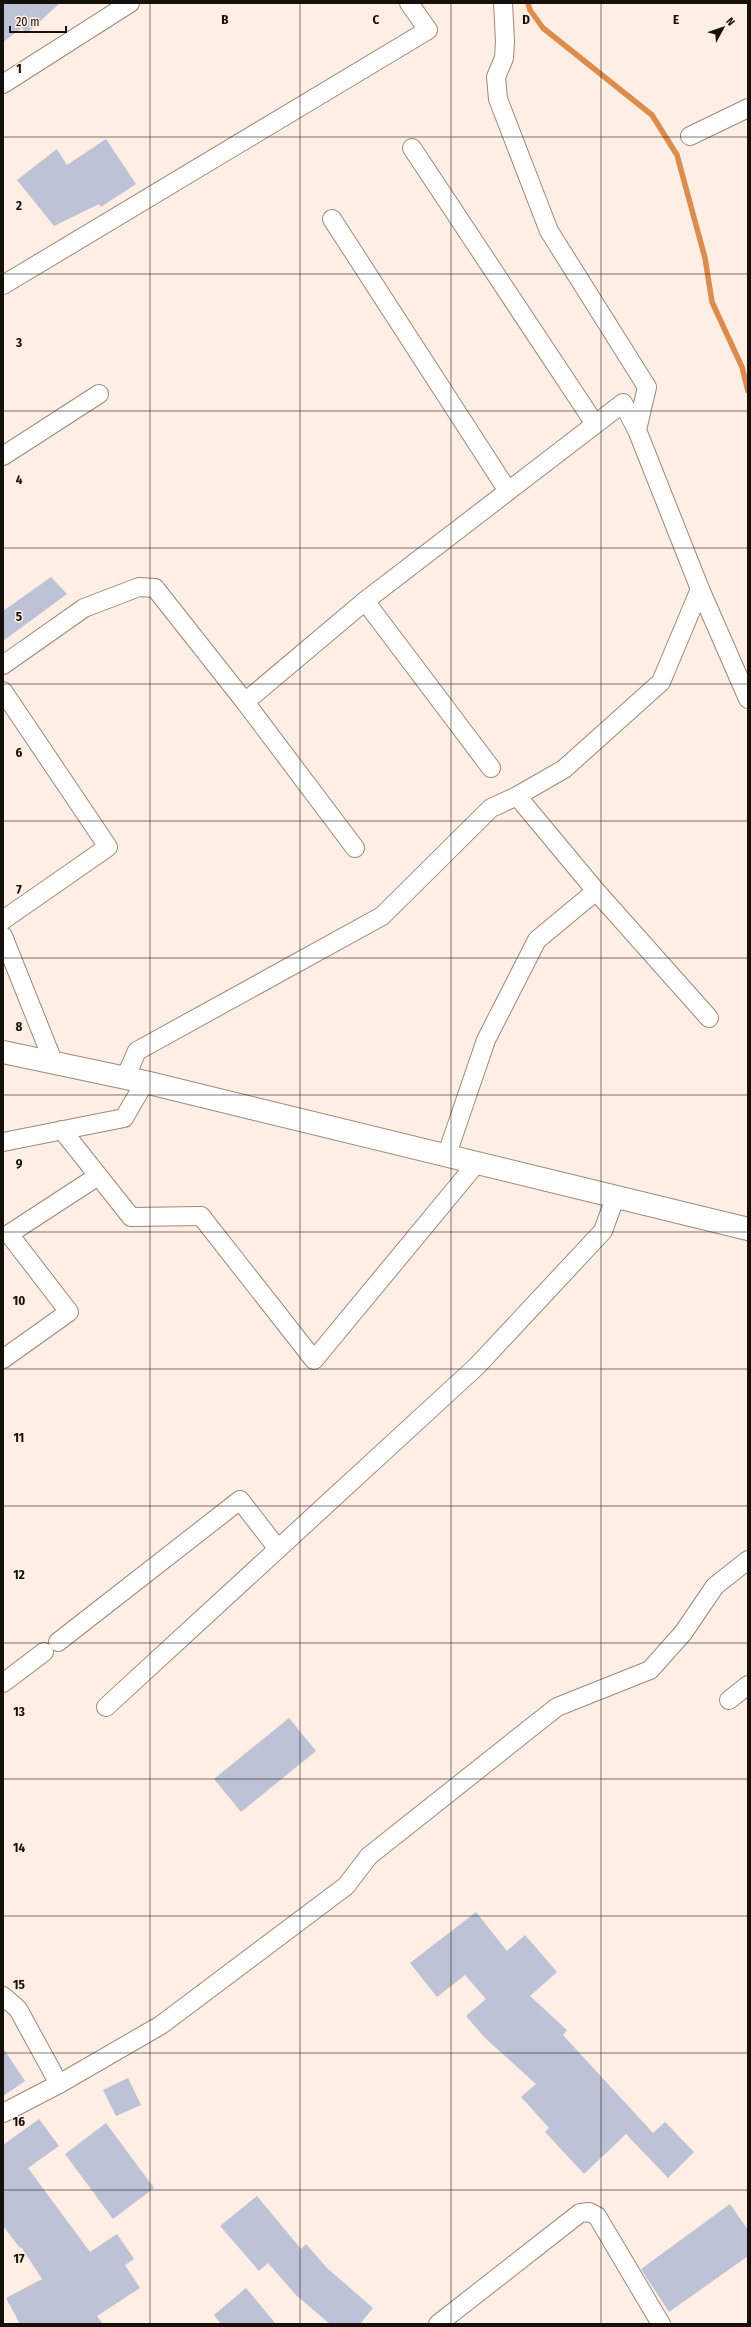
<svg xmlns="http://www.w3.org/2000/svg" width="751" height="2327" font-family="'Fira Sans Condensed',sans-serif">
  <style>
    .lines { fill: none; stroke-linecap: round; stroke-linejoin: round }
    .stream { stroke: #dc8d4d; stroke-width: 5.5 }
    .building { fill: #bdc2d6 }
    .minor-casing { stroke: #9b897c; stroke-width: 20 }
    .major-casing { stroke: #9b897c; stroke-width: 24 }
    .minor { stroke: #fff; stroke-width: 18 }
    .major { stroke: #fff; stroke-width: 22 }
    .grid { fill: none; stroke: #16100b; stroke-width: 1; stroke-opacity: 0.55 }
    .grid-label { font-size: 13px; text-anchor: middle; font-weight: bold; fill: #16100b; stroke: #feeee3; stroke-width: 3; stroke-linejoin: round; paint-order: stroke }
  </style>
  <rect width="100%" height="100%" fill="#feeee3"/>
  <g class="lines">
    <!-- stream -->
    <path class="stream" d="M528,3L530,10L543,28L652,115L677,155L705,258L712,302L742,367L748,391"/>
  </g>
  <!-- building -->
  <g class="building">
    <path d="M3,3H60L26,34L22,28L3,42Z"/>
    <path d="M106,139L136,184L101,207L99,204L54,226L17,180L57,149L67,165Z"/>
    <path d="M51,577L67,594L3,641V611Z"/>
    <path d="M289,1718L316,1751L241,1812L214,1779Z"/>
    <path d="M476,1912L507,1951L525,1935L557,1972L530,1996L567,2030L563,2035L653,2133L665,2122L694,2152L668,2178L626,2134L584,2174L545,2132L549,2128L521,2097L536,2084L486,2039L466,2016L486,1999L465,1975L437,1997L410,1963Z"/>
    <path d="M3,2048L25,2081L3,2096Z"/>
    <path d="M128,2078L141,2105L116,2116L103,2090Z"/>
    <path d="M39,2119L59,2146L28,2168L90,2252L117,2234L134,2259L125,2265L140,2288L97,2316L103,2324H20L6,2298L42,2279L21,2247L20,2248L3,2226V2145Z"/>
    <path d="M106,2123L154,2188L113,2219L65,2154Z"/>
    <path d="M257,2196L301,2249L306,2244L327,2268L373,2308L360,2324H330L296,2295L268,2263L259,2271L220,2226Z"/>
    <path d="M730,2204L748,2230V2256L669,2312L641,2269Z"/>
    <path d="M246,2288L276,2324H221L214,2315Z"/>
  </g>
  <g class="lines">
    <defs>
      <g id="minor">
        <path d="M503,3L505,41L504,58L496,77L498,99L549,231L647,387L637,430L700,589L748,699"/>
        <path d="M3,84L130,3"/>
        <path d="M690,136L748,108"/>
        <path d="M412,148L595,424"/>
        <path d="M332,219L508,491"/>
        <path d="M3,285L428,30L409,3"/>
        <path d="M3,456L99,394"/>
        <path d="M365,601L491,768"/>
        <path d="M3,665L84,608L139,587L155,588L245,702L355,848"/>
        <path d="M3,691L108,847L3,920"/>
        <path d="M245,702L365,601L623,403L637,430"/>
        <path d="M517,796L596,891L709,1018"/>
        <path d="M3,936L53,1061"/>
        <path d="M125,1078L137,1051L382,916L491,808L517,796L564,769L661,682L700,589"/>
        <path d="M62,1130L131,1217L201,1216L314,1360L476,1164"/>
        <path d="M3,1142L124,1118L145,1082"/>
        <path d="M446,1157L486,1040L537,940L596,891"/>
        <path d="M3,1359L69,1312L9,1234L98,1176"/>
        <path d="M58,1642L240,1500L278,1549"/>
        <path d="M3,1683L44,1652"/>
        <path d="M729,1700L748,1685"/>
        <path d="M106,1707L477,1366L603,1231L615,1198"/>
        <path d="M3,1996L18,2009L59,2084"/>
        <path d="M3,2113L59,2084L161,2025L346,1886L369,1856L557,1707L650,1670L683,1633L715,1586L748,1560"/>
        <path d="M438,2324L580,2213L589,2212L597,2216L661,2324"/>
      </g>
      <path id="major" d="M3,1052L145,1082L748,1229"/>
    </defs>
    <!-- minor casing -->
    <use href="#minor" class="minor-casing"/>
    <!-- major casing -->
    <use href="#major" class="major-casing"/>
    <!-- minor -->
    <use href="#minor" class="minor"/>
    <!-- major -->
    <use href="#major" class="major"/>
  </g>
  <!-- grid -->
  <path class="grid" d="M150,3V2324M300,3V2324M451,3V2324M601,3V2324M3,137H748M3,274H748M3,411H748M3,548H748M3,684H748M3,821H748M3,958H748M3,1095H748M3,1232H748M3,1369H748M3,1506H748M3,1643H748M3,1779H748M3,1916H748M3,2053H748M3,2190H748"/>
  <g class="grid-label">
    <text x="225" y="24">B</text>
    <text x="376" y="24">C</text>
    <text x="526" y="24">D</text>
    <text x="676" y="24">E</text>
    <text x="19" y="73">1</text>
    <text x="19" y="210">2</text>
    <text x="19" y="347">3</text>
    <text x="19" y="484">4</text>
    <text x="19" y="621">5</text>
    <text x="19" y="757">6</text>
    <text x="19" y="894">7</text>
    <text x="19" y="1031">8</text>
    <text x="19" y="1168">9</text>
    <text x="19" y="1305">10</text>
    <text x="19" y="1442">11</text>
    <text x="19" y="1579">12</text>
    <text x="19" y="1716">13</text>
    <text x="19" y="1852">14</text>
    <text x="19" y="1989">15</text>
    <text x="19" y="2126">16</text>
    <text x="19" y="2263">17</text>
  </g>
  <!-- border -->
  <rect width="751" height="2327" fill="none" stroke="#16100b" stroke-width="8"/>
  <!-- north arrow -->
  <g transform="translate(723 28) rotate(50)" stroke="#feeee3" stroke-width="3" paint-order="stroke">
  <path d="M0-3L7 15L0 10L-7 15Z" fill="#16100b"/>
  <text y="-6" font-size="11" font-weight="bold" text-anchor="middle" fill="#16100b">N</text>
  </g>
  <!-- scale -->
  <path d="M10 26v6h56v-6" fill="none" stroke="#16100b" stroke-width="2"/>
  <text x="16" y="26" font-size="12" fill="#16100b" stroke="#feeee3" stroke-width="3" paint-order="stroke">20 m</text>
</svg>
